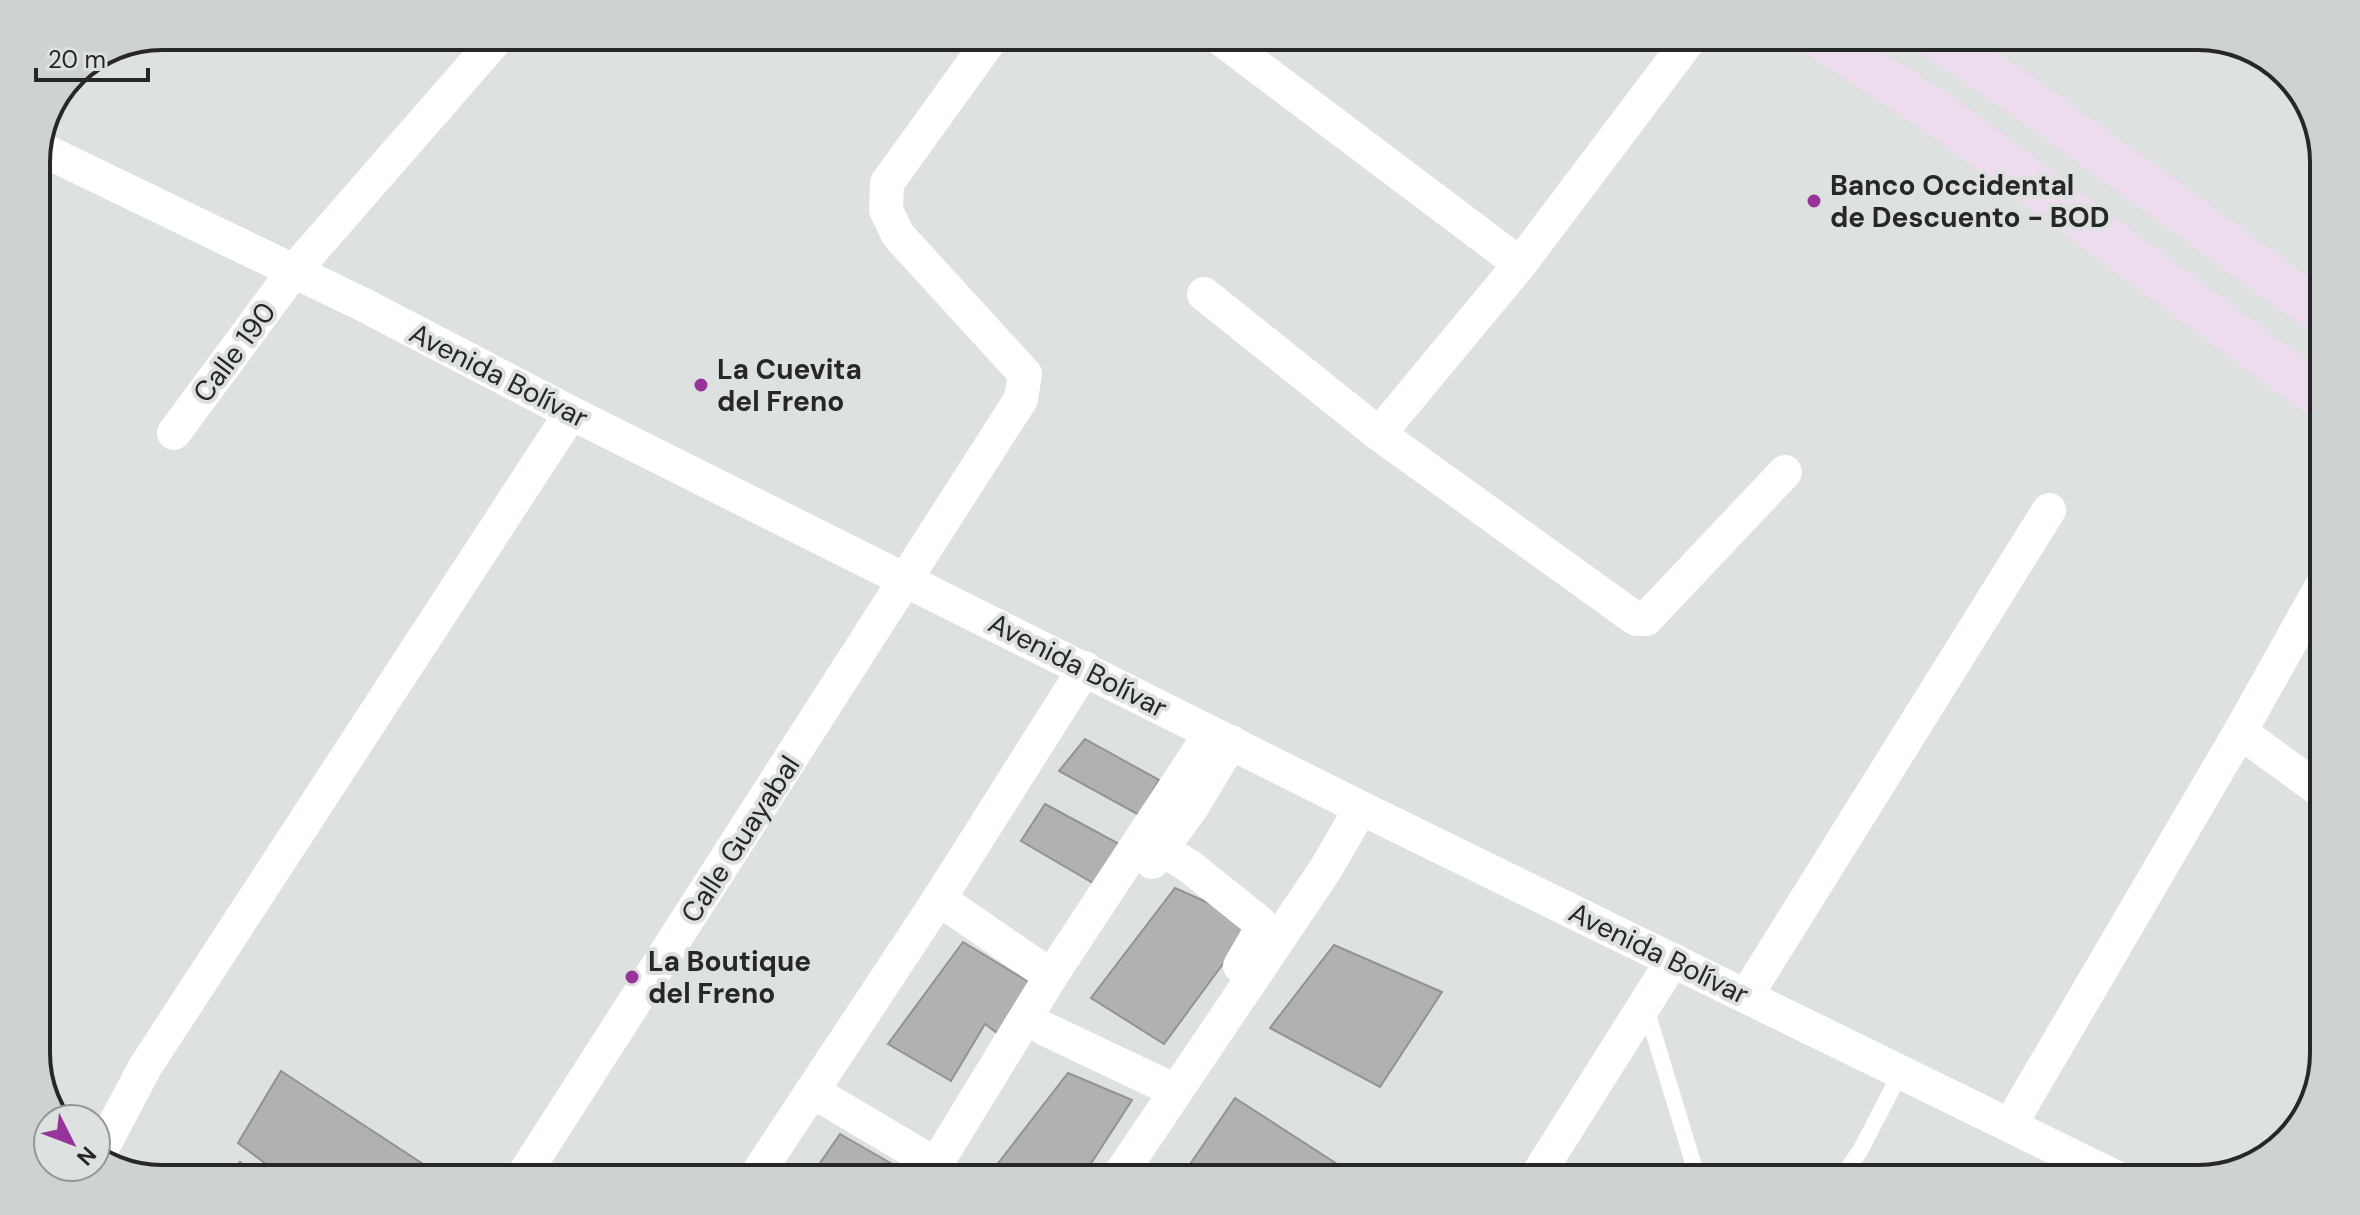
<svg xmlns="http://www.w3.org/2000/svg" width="2360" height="1215" font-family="'DM Sans',sans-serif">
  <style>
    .building { fill: #afb2b1; stroke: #909392; stroke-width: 2 }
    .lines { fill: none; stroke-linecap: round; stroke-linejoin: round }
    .lane { stroke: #fff; stroke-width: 16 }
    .street { stroke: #fff; stroke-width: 34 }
    .secondary { stroke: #eddced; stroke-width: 44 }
    .poi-dot { fill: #97349b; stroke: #dde1df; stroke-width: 3 }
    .labels { text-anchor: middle; stroke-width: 8; stroke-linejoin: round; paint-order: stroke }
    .poi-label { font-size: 28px; font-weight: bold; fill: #262727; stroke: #dde1df; text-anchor: start }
    .street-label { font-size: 28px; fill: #262727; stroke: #dde1df }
    .rim { fill: none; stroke: #262727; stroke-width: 4 }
  </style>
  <rect width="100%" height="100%" fill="#dde1df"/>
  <!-- building -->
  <g class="building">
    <path d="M1085,739L1159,780L1139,815L1059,771Z"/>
    <path d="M1045,804L1123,846L1098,886L1021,841Z"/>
    <path d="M1175,888L1253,923L1164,1044L1091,998Z"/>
    <path d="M963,942L1042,990L1005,1039L985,1024L951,1081L888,1044Z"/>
    <path d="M1334,945L1442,992L1380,1087L1270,1028Z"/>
    <path d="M281,1071L446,1179H286L238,1143Z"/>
    <path d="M1068,1073L1132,1100L1081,1179H986Z"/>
    <path d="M1235,1098L1351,1173L1347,1179H1180Z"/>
    <path d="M840,1134L918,1179H809Z"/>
    <path d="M240,1162L263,1179H228Z"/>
  </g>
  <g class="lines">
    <!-- lane -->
    <g class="lane">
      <path d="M1646,1008L1698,1179"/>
      <path d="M1840,1179L1860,1151L1901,1072"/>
    </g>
    <!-- street -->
    <g class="street">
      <path d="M1217,36L1520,264"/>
      <path d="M39,148L364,305L571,413L1361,808L2119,1179"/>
      <path d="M1204,294L1379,434L1636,619H1646L1785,472"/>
      <path d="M174,433L293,272L499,36"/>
      <path d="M1379,434L1520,264L1692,36"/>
      <path d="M2240,732L2324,793"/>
      <path d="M1161,849L1189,866L1259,922L1258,935L1240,966"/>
      <path d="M1152,862L1192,807L1231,742"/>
      <path d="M939,899L1051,976"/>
      <path d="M1746,996L2049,510"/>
      <path d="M1045,1029L1161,1084"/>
      <path d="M812,1091L935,1164"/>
      <path d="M2010,1125L2240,732L2324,582"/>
      <path d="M97,1158L145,1067L571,413"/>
      <path d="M521,1179L1021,399L1025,374L898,235L886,210L887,183L993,36"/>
      <path d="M754,1179L939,899L1085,668"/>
      <path d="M927,1179L1051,976L1211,733"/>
      <path d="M1117,1179L1325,870L1361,808"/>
      <path d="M1535,1179L1673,960"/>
    </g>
    <!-- secondary -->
    <g class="secondary">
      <path d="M1819,36L1937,113L2324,400"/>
      <path d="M1934,36L2027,99L2324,315"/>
    </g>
  </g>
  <!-- markers -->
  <g class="poi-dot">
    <circle cx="1814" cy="201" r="8"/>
    <circle cx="701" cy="385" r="8"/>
    <circle cx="632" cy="977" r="8"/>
  </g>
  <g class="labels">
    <!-- poi labels -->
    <g class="poi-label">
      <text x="1830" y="195">Banco Occidental<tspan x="1830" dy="32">de Descuento - BOD</tspan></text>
      <text x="717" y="379">La Cuevita<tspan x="717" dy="32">del Freno</tspan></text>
      <text x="648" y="971">La Boutique<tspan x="648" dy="32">del Freno</tspan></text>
    </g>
    <!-- street labels -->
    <g class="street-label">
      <text transform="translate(234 352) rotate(-53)" y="10">Calle 190</text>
      <text transform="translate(499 375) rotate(27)" y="10">Avenida Bolívar</text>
      <text transform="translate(1078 665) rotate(27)" y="10">Avenida Bolívar</text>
      <text transform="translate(740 839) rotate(-57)" y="10">Calle Guayabal</text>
      <text transform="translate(1659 953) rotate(26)" y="10">Avenida Bolívar</text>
    </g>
  </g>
  <!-- crop -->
  <path d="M0 0H2360V1215H0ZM162 50H2198A112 112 0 0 1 2310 162V1053A112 112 0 0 1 2198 1165H162A112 112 0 0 1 50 1053V162A112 112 0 0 1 162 50Z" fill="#ced2d0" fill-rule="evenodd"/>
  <path class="rim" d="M162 50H2198A112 112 0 0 1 2310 162V1053A112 112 0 0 1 2198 1165H162A112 112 0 0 1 50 1053V162A112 112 0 0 1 162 50Z"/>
  <!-- north arrow -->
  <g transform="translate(72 1143) rotate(132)"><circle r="38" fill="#dde1df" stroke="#949795" stroke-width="2"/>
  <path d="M0-6L14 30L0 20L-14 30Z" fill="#97349b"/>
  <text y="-12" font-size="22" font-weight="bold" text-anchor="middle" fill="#262727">N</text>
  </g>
  <!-- scale -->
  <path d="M36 68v12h112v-12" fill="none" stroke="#262727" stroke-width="4"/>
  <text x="48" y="68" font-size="24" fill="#262727" stroke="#dde1df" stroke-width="6" paint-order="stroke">20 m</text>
</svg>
